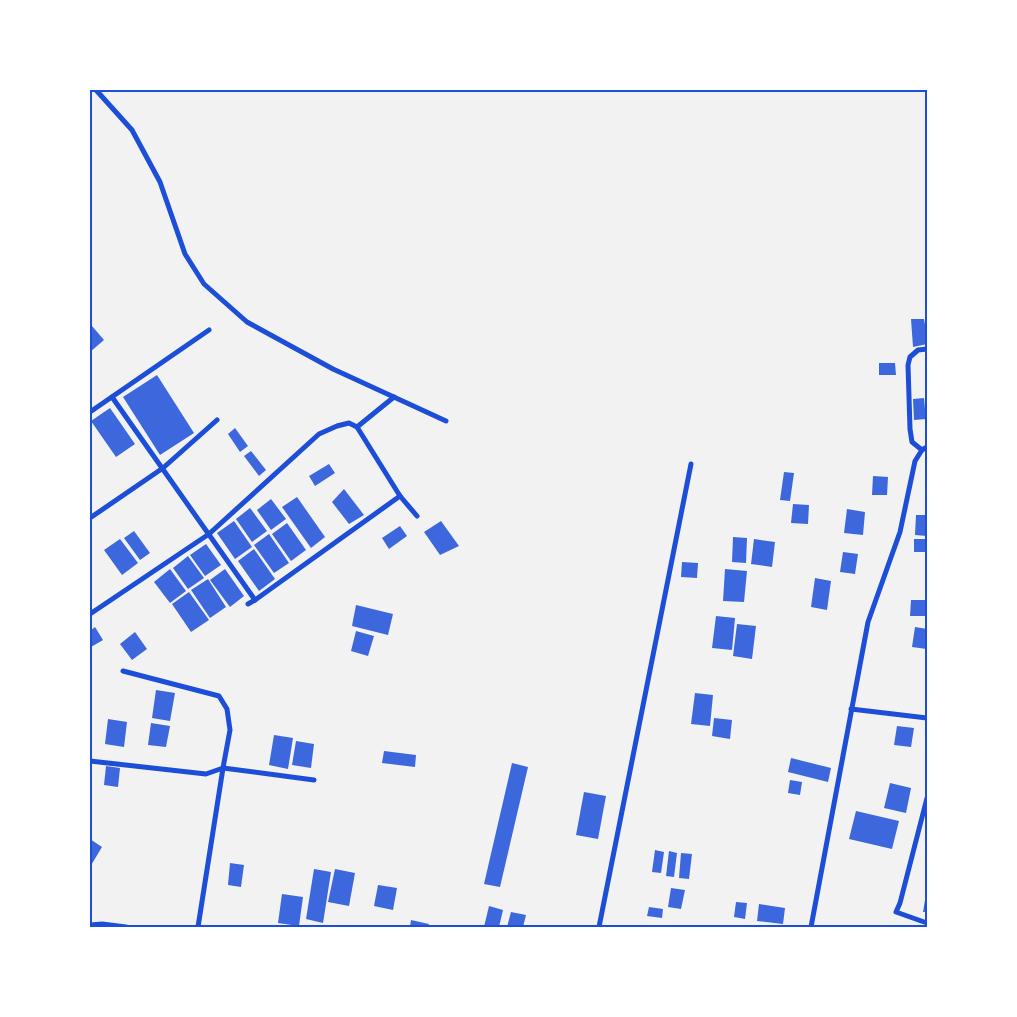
<svg xmlns="http://www.w3.org/2000/svg" width="1017" height="1017" font-family="'Open Sans',sans-serif">
  <style>
    .building { fill: #3d67dc }
    .lines { fill: none; stroke-linecap: round; stroke-linejoin: round }
    .minor { stroke: #1d4ed8; stroke-width: 5 }
    .neatline { fill: none; stroke: #1d4ed8; stroke-width: 2 }
  </style>
  <rect width="100%" height="100%" fill="#f2f2f2"/>
  <!-- building -->
  <g class="building">
    <path d="M911,319H924L927,336V344L913,347Z"/>
    <path d="M92,326L104,340L90,352V327Z"/>
    <path d="M879,363H895L896,375H879Z"/>
    <path d="M157,375L194,433L160,455L123,397Z"/>
    <path d="M924,398L926,419L914,420L913,399Z"/>
    <path d="M110,408L135,444L116,457L91,421Z"/>
    <path d="M235,428L248,446L240,452L228,434Z"/>
    <path d="M251,451L266,470L259,476L244,456Z"/>
    <path d="M329,464L335,473L315,486L309,476Z"/>
    <path d="M784,472L794,473L790,501L780,500Z"/>
    <path d="M873,476L888,477L887,495H872Z"/>
    <path d="M344,489L364,515L349,524L332,502Z"/>
    <path d="M297,497L325,537L311,548L282,507Z"/>
    <path d="M271,499L286,519L271,530L257,510Z"/>
    <path d="M793,504L809,505L808,524L791,523Z"/>
    <path d="M250,508L267,531L252,542L236,519Z"/>
    <path d="M847,509L865,512L863,535L844,533Z"/>
    <path d="M916,515H927V536L915,535Z"/>
    <path d="M234,521L252,547L235,559L217,533Z"/>
    <path d="M441,521L459,546L440,555L424,532Z"/>
    <path d="M287,523L306,550L291,561L272,534Z"/>
    <path d="M400,526L407,536L389,549L382,538Z"/>
    <path d="M134,531L150,553L140,560L124,538Z"/>
    <path d="M269,534L289,563L274,573L254,545Z"/>
    <path d="M733,537L747,538L746,563L732,562Z"/>
    <path d="M120,539L138,563L122,575L104,550Z"/>
    <path d="M754,539L775,542L772,567L751,564Z"/>
    <rect x="914" y="539" width="13" height="13"/>
    <path d="M206,544L221,565L205,576L190,555Z"/>
    <path d="M254,549L275,579L259,591L238,561Z"/>
    <path d="M843,552L858,554L855,574L840,572Z"/>
    <path d="M188,556L204,578L188,589L173,568Z"/>
    <path d="M682,562L698,563L697,578L681,577Z"/>
    <path d="M170,569L186,591L170,603L154,582Z"/>
    <path d="M225,569L244,596L230,607L210,580Z"/>
    <path d="M725,569L747,571L744,602L723,601Z"/>
    <path d="M815,578L831,581L827,610L811,607Z"/>
    <path d="M208,579L226,607L210,618L191,590Z"/>
    <path d="M189,592L209,620L191,632L172,604Z"/>
    <path d="M911,600H925V616H910Z"/>
    <path d="M356,605L393,614L388,635L352,626Z"/>
    <path d="M716,616L735,618L732,650L712,648Z"/>
    <path d="M737,624L756,626L752,659L733,656Z"/>
    <path d="M95,627L103,640L91,647L90,645V631Z"/>
    <path d="M915,627L927,629V649L912,647Z"/>
    <path d="M356,631L374,636L368,656L351,651Z"/>
    <path d="M135,632L147,649L132,660L120,644Z"/>
    <path d="M156,690L175,693L170,721L152,718Z"/>
    <path d="M695,693L713,695L710,726L691,724Z"/>
    <path d="M714,718L732,720L730,739L712,736Z"/>
    <path d="M108,719L127,722L124,747L105,744Z"/>
    <path d="M151,723L170,726L166,747L148,745Z"/>
    <path d="M897,726L914,728L911,747L894,745Z"/>
    <path d="M274,735L293,738L288,769L269,765Z"/>
    <path d="M296,741L314,744L311,768L292,765Z"/>
    <path d="M384,751L416,755L415,767L382,763Z"/>
    <path d="M791,758L831,768L828,782L788,772Z"/>
    <path d="M512,763L528,767L500,887L484,884Z"/>
    <path d="M106,766L120,768L118,787L104,785Z"/>
    <path d="M790,780L802,782L800,795L788,793Z"/>
    <path d="M890,783L911,788L906,813L884,808Z"/>
    <path d="M584,792L606,796L598,839L576,835Z"/>
    <path d="M856,811L899,821L892,849L849,839Z"/>
    <path d="M90,839L102,847L90,867Z"/>
    <path d="M655,850L664,852L661,873L652,872Z"/>
    <path d="M669,851L677,853L674,877L666,876Z"/>
    <path d="M681,853L692,854L689,879L679,878Z"/>
    <path d="M230,863L244,865L241,887L228,885Z"/>
    <path d="M314,869L331,872L323,923L306,919Z"/>
    <path d="M335,869L355,873L349,906L328,902Z"/>
    <path d="M378,885L397,888L393,910L374,906Z"/>
    <path d="M671,888L685,890L681,909L668,907Z"/>
    <path d="M282,894L303,897L299,926L278,923Z"/>
    <path d="M926,894H927V912H923Z"/>
    <path d="M736,902L747,903L745,919L734,917Z"/>
    <path d="M759,904L785,908L783,924L757,921Z"/>
    <path d="M489,906L503,910L499,927H484Z"/>
    <path d="M649,907L663,909L662,918L647,916Z"/>
    <path d="M511,912L526,915L523,927H507Z"/>
    <path d="M411,920L429,924L428,927H410Z"/>
  </g>
  <g class="lines">
    <!-- minor -->
    <g class="minor">
      <path d="M96,90L132,130L160,182L185,254L204,284L247,322L333,369L446,421"/>
      <path d="M112,397L255,600"/>
      <path d="M90,412L209,330"/>
      <path d="M357,427L400,496L417,516"/>
      <path d="M922,450L912,442L910,429L908,365L910,357L918,350L927,349"/>
      <path d="M90,518L163,468L217,420"/>
      <path d="M248,604L255,600L400,496"/>
      <path d="M90,614L209,534L319,434L337,426L349,423L357,427L394,397"/>
      <path d="M123,671L219,696L227,709L230,730L223,768L198,927"/>
      <path d="M851,709L927,718"/>
      <path d="M90,761L206,774L223,768L314,780"/>
      <path d="M927,798L900,903L896,912L927,923"/>
      <path d="M90,925L102,924L126,927"/>
      <path d="M599,927L691,464"/>
      <path d="M811,927L868,622L900,532L915,461L922,450L927,447"/>
    </g>
  </g>
  <!-- border -->
  <rect width="1017" height="1017" fill="none" stroke="#ffffff" stroke-width="182"/>
  <rect x="91" y="91" width="835" height="835" class="neatline"/>
</svg>
